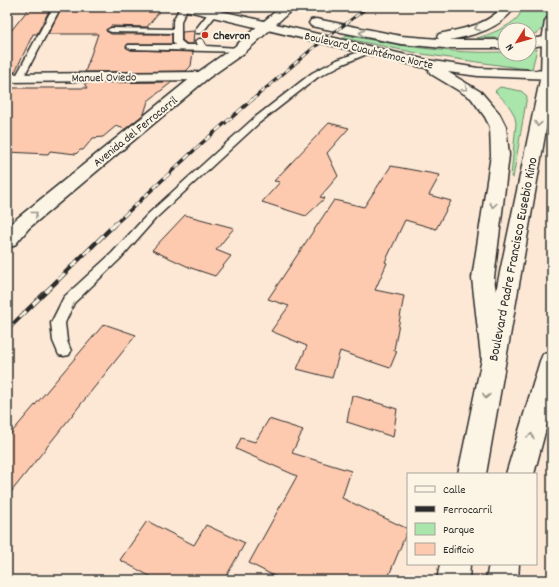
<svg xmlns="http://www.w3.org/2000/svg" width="559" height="587" font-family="Dekko,sans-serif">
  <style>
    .green { fill: #aae5ab; stroke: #6a886b }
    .building { fill: #fecaaf; stroke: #2b2b2b }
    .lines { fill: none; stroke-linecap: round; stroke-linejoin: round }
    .service-casing { stroke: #2b2b2b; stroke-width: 3 }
    .minor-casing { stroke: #2b2b2b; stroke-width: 3 }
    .tertiary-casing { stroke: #2b2b2b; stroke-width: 3 }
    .secondary-casing { stroke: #2b2b2b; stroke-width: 3 }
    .primary-casing { stroke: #2b2b2b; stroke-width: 3 }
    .service { fill: #fcf5e5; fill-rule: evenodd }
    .minor { fill: #fcf5e5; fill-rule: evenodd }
    .tertiary { fill: #fcf5e5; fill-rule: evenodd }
    .secondary { fill: #fcf5e5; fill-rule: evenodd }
    .primary { fill: #fcf5e5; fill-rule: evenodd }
    .rail-far2-casing { stroke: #2b2b2b; stroke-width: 3 }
    .rail-far1-casing { stroke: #2b2b2b; stroke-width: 3.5 }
    .rail-casing { stroke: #2b2b2b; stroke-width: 4.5 }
    .rail-far2 { stroke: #fcf5e5; stroke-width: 2; stroke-dasharray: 5.5; stroke-linecap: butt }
    .rail-far1 { stroke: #fcf5e5; stroke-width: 2.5; stroke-dasharray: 7; stroke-linecap: butt }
    .rail { stroke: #fcf5e5; stroke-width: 3; stroke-dasharray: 9; stroke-linecap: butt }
    .oneway { stroke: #949088 }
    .poi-dot { fill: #c8321e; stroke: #fcf5e5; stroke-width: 1.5 }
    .labels { text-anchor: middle; stroke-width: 4; stroke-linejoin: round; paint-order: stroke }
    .far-poi-label { font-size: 12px; font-weight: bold; fill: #2b2b2b; stroke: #fcf5e5; text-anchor: start }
    .far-street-label { font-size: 12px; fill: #2b2b2b; stroke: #fcf5e5 }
    .street-label { font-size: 14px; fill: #2b2b2b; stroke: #fcf5e5 }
  </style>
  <rect width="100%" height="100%" fill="#fde8d5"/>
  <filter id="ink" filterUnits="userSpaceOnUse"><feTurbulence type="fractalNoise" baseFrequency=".025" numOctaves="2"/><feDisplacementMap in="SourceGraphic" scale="8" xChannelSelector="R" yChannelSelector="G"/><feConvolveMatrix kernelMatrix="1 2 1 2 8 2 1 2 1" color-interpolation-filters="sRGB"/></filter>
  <g filter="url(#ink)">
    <!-- green -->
    <g class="green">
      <path d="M523,7H551C547,24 547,30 529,36V30H505V38H477C488,35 509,27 517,18C520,15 521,11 523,7Z"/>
      <path d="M346,35C401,46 449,54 505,52V54H529V50L537,49L532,69L519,68L422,54L343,38Z"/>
      <path d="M500,87L521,91L527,96L513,178L511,177L516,123C514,108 504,101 495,91Z"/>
    </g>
    <!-- building -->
    <g class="building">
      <path d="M30,7H51L37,34H33L15,72H7V36Z"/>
      <path d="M62,7H163L147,27L111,26L106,31L111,34H172V44H128L126,47L131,50L193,52L191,66L186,71L85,72L98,34H48Z"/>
      <path d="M194,31L193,44H187L182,40V32Z"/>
      <path d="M172,82L148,101L144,114L125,129L116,126L103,137L93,138L83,150H80L76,154L50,151L48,154L7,152V83H10L8,88H87L84,83Z"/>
      <path d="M329,123L349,128L327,153L338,176L320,197L325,198L306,216L262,202L280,182L274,181Z"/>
      <path d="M391,166L440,175L429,195L451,201L436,229L405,220L385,262L387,263L375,290L404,296L394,350L397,351L390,368L340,351L332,378L297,369L307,346L271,331L289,306L268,299L334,200L364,207Z"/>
      <path d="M185,215L234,228L216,250L231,256L215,276L191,268L152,250Z"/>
      <path d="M104,324L136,335L7,497V438Z"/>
      <path d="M352,395L397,409L393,437L347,422Z"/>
      <path d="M269,419L303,430L292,453L351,471L342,498L408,529L387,580H282L249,563L297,476L236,449L241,438L255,442Z"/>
      <path d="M147,521L194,545L206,525L245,543L224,580H157L120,560Z"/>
    </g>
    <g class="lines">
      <defs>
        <g id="service">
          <path d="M53,7H61L23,78L22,80H16L15,78Z"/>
          <path d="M180,7H188L181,21V41L186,45H198L195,41L199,39H202L206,46L239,48L243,50L242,52L131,49L127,47L128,45H175L173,42V33L111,32L107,30L111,28L173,29V21Z"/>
          <path d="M216,7H225L216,15L202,33H196V29L210,11Z"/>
          <path d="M367,49H373L374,51L343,64L318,77L259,123L156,218L120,259L74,303L65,323L67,341L71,351L69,355L64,356L59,355L53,341L51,323L64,297L112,253L148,214L253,119L312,73L337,60Z"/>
        </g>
        <path id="minor" d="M202,72L207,73L209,76L207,79L202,80L7,82V74Z"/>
        <path id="tertiary" d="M266,22L271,23L273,26L271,29L244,53L207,79L29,228L14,246L7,247V229L15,220L197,73L234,47L261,23Z"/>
        <g id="secondary">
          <path d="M552,17V95L486,474H458L541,75L542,41L545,21L547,18Z"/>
          <path d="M552,352V406L534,474H506L540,361L543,354Z"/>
          <path d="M440,564H470L469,580H437Z"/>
          <path d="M489,564H519L518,580H486Z"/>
        </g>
        <g id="primary">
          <path d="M182,7H204L264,21L281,7H295L276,24L427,60L478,68L552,71V79L478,76L448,72L481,92L499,113L506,127L509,155L494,278L505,357L502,363L493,366L484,363L481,357L472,278L491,155L490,127L485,117L471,98L431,74L429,71L430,69L184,10Z"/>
          <path d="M502,7H515C500,29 475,35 450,40H505V48H444L401,44L311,26L309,23L311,20L316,19L401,36L439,39L437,37L439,34C461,29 487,26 502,7Z"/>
          <path d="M552,36V44L529,47V39Z"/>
        </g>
      </defs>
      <!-- service casing -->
      <use href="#service" class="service-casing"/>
      <!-- minor casing -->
      <use href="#minor" class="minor-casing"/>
      <!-- tertiary casing -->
      <use href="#tertiary" class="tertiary-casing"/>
      <!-- secondary casing -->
      <use href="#secondary" class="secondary-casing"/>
      <!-- primary casing -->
      <use href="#primary" class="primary-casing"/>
      <!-- service -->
      <use href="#service" class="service"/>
      <!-- minor -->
      <use href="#minor" class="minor"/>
      <!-- tertiary -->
      <use href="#tertiary" class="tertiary"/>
      <!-- secondary -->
      <use href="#secondary" class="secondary"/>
      <!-- primary -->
      <use href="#primary" class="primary"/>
      <defs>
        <path id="rail-far2" d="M252,100L312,49L368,7"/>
        <path id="rail-far1" d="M113,226L202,143L253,99"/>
        <path id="rail" d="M7,330L114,225"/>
      </defs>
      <!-- rail-far2 casing -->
      <use href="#rail-far2" class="rail-far2-casing"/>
      <!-- rail-far1 casing -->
      <use href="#rail-far1" class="rail-far1-casing"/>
      <!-- rail casing -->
      <use href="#rail" class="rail-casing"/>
      <!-- rail-far2 -->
      <use href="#rail-far2" class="rail-far2"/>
      <!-- rail-far1 -->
      <use href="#rail-far1" class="rail-far1"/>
      <!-- rail -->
      <use href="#rail" class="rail"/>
    </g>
    <!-- one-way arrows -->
    <defs><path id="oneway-chevron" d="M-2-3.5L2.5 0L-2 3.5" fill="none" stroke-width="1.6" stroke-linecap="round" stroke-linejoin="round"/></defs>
    <g class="oneway">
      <use href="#oneway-chevron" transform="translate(477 28) rotate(159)"/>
      <use href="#oneway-chevron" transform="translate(362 33) rotate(-168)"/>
      <use href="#oneway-chevron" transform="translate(465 88) rotate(35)"/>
      <use href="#oneway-chevron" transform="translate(538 124) rotate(100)"/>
      <use href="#oneway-chevron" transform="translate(493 205) rotate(98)"/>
      <use href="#oneway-chevron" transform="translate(35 214) rotate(-39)"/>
      <use href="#oneway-chevron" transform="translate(486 396) rotate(100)"/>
      <use href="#oneway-chevron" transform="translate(531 436) rotate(-74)"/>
    </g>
  </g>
  <!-- markers -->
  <circle class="poi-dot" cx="205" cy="35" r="4"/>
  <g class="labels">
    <!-- far-poi labels -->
    <g class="far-poi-label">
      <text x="213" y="39">Chevron</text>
    </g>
    <!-- far-street labels -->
    <g class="far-street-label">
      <text transform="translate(369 50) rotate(13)" y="4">Boulevard Cuauhtémoc Norte</text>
      <text transform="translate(104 77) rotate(-1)" y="4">Manuel Oviedo</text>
      <text transform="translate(135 131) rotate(-39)" y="4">Avenida del Ferrocarril</text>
    </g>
    <!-- street labels -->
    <g class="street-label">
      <text transform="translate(512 259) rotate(-79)" y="5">Boulevard Padre Francisco Eusebio Kino</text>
    </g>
  </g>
  <!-- margin -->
  <rect width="559" height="587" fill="none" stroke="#fcf5e5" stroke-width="24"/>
  <rect x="12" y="12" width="535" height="563" fill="none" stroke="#2b2b2b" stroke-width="1.5" filter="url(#ink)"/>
  <!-- legend -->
  <rect x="407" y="473" width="130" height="92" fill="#fcf5e5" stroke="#a8a49b"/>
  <rect x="415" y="486" width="20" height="6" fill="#fcf5e5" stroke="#a8a49b"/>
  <text x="443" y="493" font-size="12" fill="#2b2b2b">Calle</text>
  <rect x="415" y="506" width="20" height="6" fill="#2b2b2b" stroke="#a8a49b"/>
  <text x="443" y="513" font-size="12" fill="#2b2b2b">Ferrocarril</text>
  <rect x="415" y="523" width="20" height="12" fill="#aae5ab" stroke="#a8a49b"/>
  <text x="443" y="533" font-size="12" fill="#2b2b2b">Parque</text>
  <rect x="415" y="543" width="20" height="12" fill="#fecaaf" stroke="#a8a49b"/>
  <text x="443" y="553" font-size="12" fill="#2b2b2b">Edificio</text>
  <!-- north arrow -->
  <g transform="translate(517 42) rotate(233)"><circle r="19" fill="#fcf5e5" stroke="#a8a49b"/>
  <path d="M0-3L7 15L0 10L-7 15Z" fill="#c8321e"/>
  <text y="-6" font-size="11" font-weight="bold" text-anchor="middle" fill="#2b2b2b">N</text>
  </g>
</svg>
